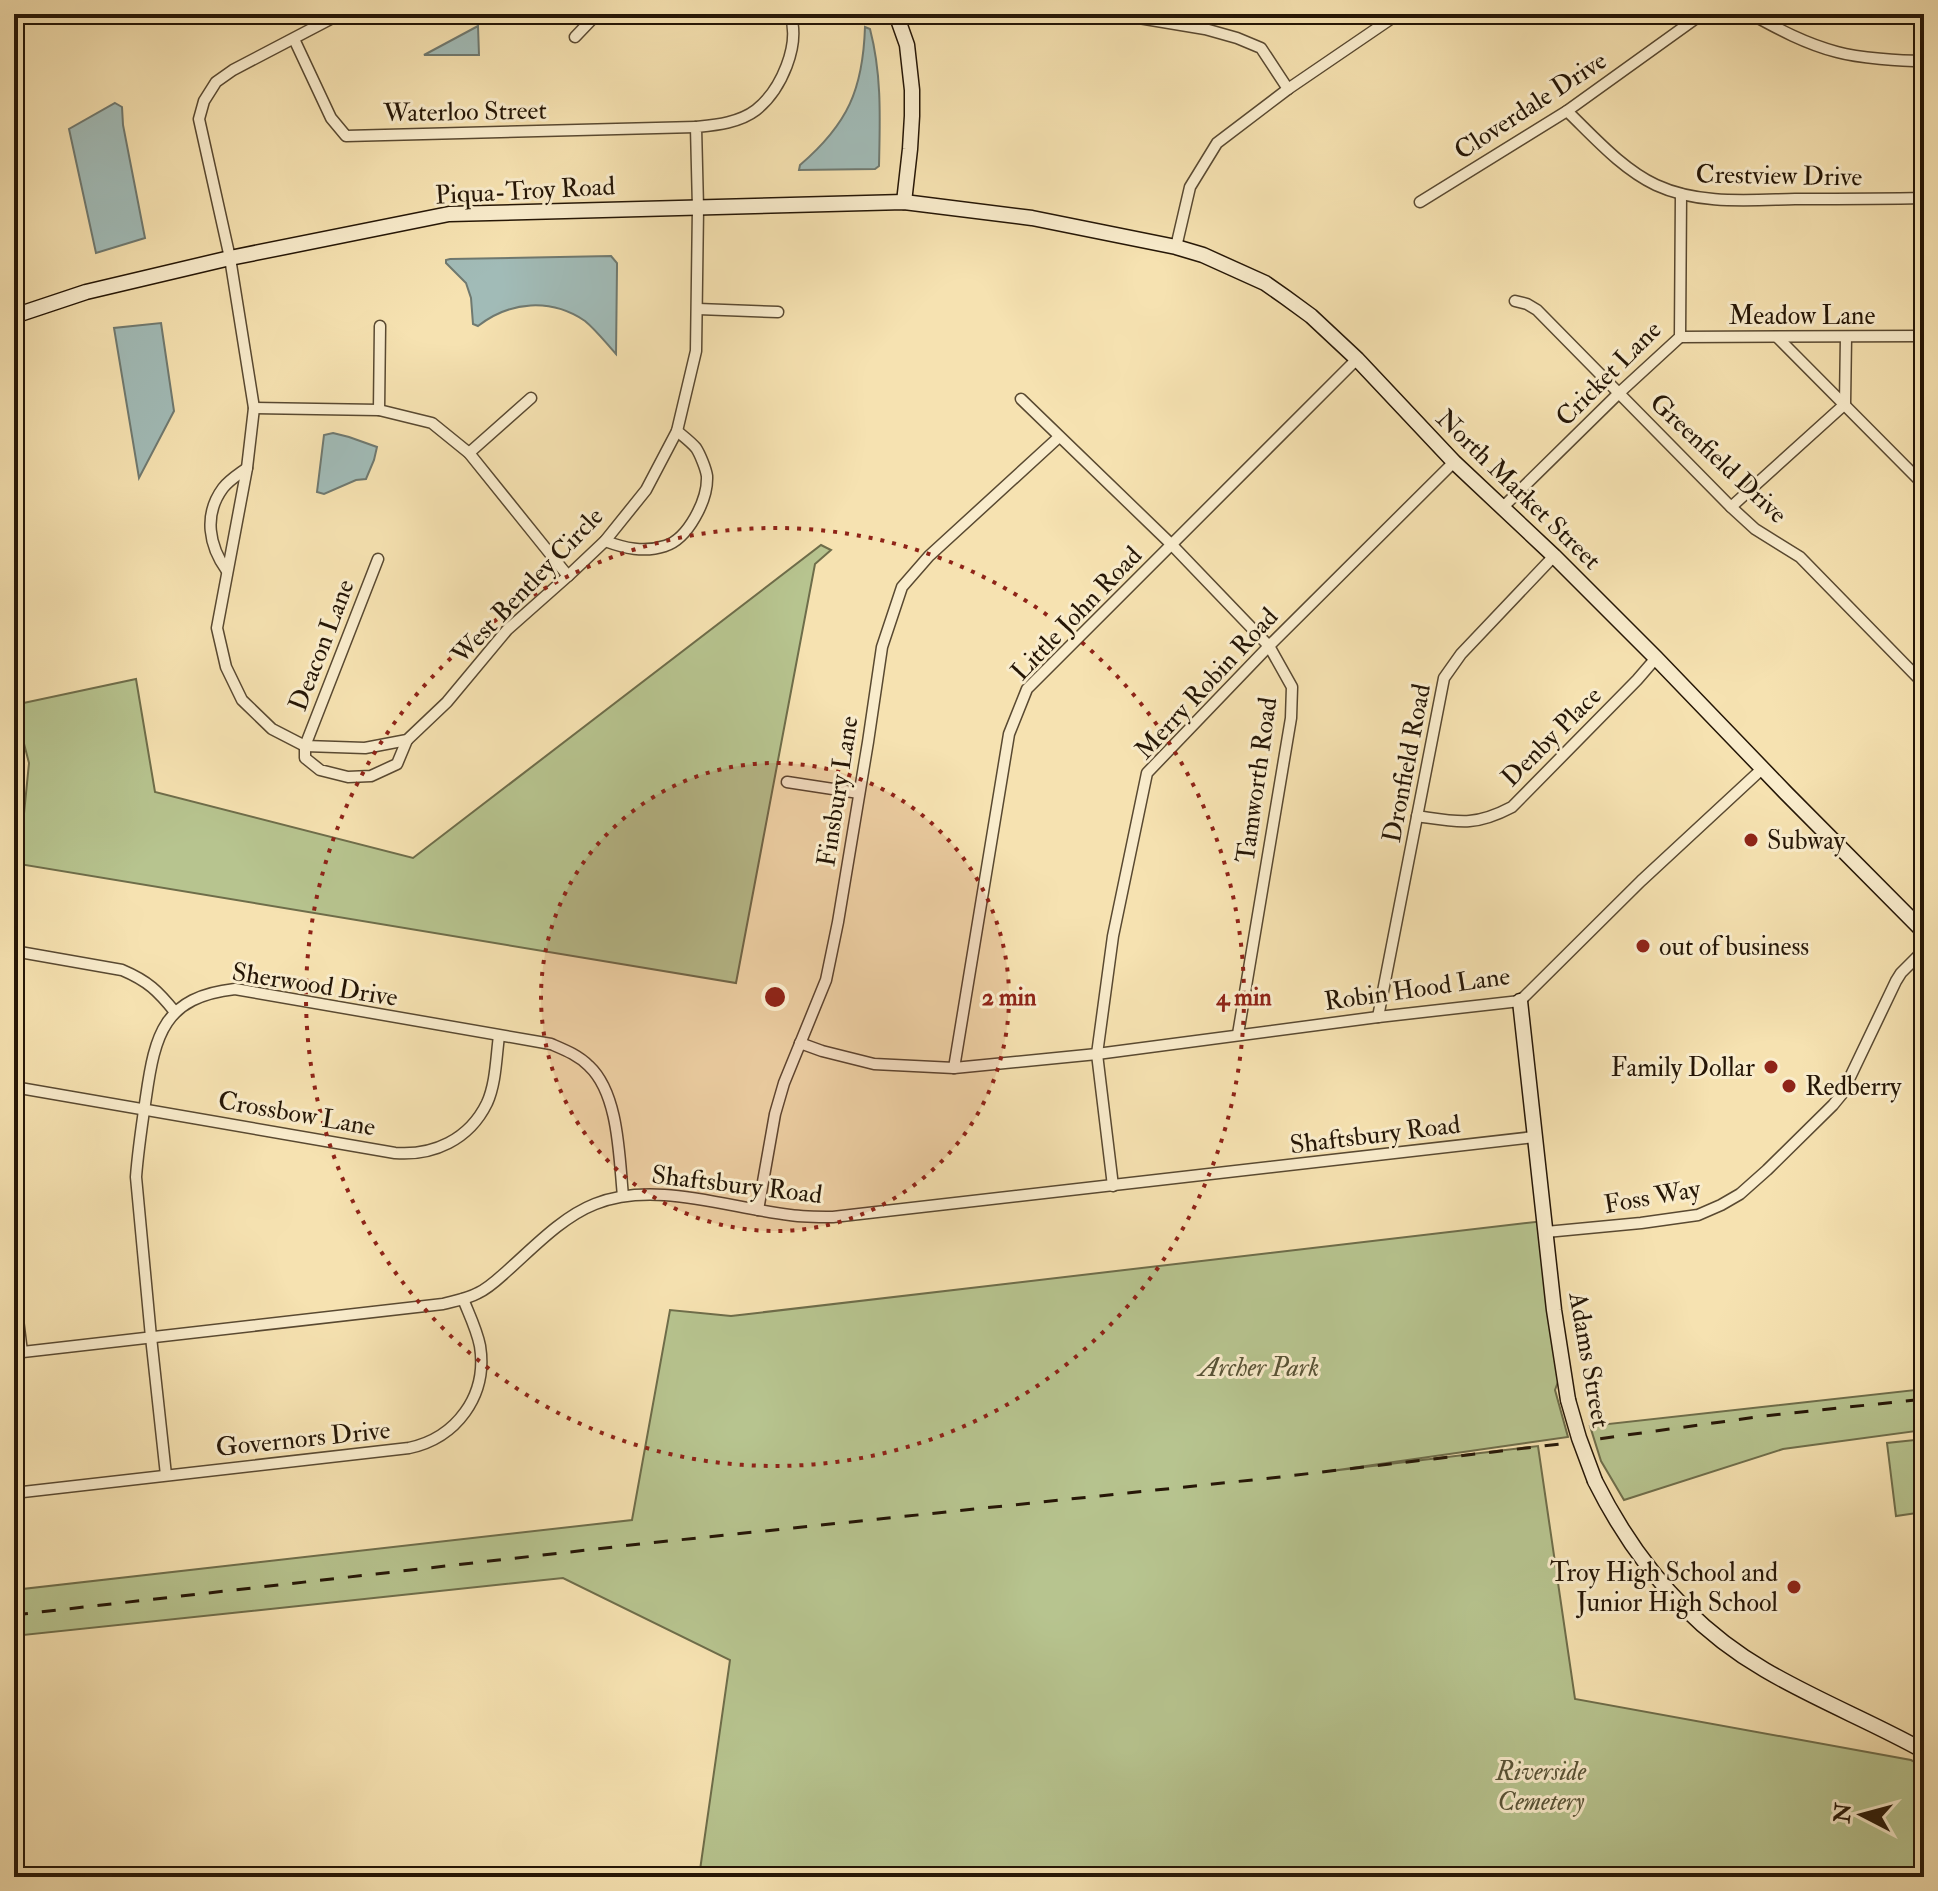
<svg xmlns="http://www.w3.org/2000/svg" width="1938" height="1891" font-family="'IM FELL Double Pica',serif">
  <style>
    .green { fill: #b7c48f; stroke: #6e6d4a; stroke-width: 2 }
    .water { fill: #a1bbb7; stroke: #6f7970; stroke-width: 2 }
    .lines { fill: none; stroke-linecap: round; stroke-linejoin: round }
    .street-casing { stroke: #594931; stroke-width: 13 }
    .secondary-casing { stroke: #251606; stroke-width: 17 }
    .street { stroke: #f9eccc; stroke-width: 10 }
    .secondary { stroke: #f9eccc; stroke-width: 14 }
    .rail { stroke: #251606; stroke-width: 3; stroke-dasharray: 14 14; stroke-linecap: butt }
    .secondary-bridge-casing { stroke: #251606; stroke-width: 17; stroke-linecap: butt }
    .secondary-bridge { stroke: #f9eccc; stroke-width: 14 }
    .ring { fill: none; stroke: #8f2418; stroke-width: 4; stroke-dasharray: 4 8 }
    .poi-dot { fill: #8f2418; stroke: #f9eccc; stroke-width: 3 }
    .labels { text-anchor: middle; stroke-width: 6; stroke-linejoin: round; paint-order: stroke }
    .street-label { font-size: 26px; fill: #251606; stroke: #f9eccc }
    .poi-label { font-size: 26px; fill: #251606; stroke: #f9eccc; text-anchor: start }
    .park-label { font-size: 26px; font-style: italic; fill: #585336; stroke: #f9eccc }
    .centre { fill: #8f2418; stroke: #f9eccc; stroke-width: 4 }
    .ring-label { font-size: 24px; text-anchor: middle; font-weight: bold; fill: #8f2418; stroke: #f9eccc; stroke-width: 6; stroke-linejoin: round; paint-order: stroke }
  </style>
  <rect width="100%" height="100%" fill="#f6e2b1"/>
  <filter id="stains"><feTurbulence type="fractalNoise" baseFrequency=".0025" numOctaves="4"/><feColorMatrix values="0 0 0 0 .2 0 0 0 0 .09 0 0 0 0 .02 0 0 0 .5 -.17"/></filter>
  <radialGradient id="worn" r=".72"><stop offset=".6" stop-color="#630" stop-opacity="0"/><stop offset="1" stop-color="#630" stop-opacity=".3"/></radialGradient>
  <!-- green -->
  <g class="green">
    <path d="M821,545L831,550L815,564L736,983L19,864L29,763L14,705L136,679L155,792L413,858Z"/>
    <path d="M1544,1221L1562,1371L1555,1390L1568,1437L1331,1471L1538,1446L1575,1699L1911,1760L1924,1767V1877H699L730,1660L563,1578L14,1636V1590L632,1520L670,1310L731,1316Z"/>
    <path d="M1924,1389V1430L1783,1449L1624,1500L1601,1461L1590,1426Z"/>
    <path d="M1924,1439V1512L1896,1516L1887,1443Z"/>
  </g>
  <!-- water -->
  <g class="water">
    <path d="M478,26L479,55H424Z"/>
    <path d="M865,27L870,29C882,75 880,120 879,166L875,169L799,170L800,165C848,124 863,89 865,27Z"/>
    <path d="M115,103L122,107L123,125L145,238L96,253L69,129Z"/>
    <path d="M611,256L617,263V268L616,354C606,343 596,330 585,321C551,298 510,301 478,326L473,324L471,298L466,283L446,263V260L450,259Z"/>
    <path d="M161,323L174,411L139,478L114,328Z"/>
    <path d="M333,433L349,437L377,447L374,460L366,479L356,480L324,494L317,492L324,435Z"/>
  </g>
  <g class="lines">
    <defs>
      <g id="street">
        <path d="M340,14L233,70L216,82L204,101L199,119L230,258L254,408L247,468L217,628L226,667L242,700L272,729L305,746L365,748L407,740L447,702L507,630L568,576L605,541L646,490L677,431L696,351L698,208L696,127C715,125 739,123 756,110C781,90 801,45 790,14"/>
        <path d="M1115,14L1205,29L1237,38L1261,48L1288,89"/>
        <path d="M1751,14C1778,29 1806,44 1837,52C1859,58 1900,61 1924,61"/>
        <path d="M575,37L597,14"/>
        <path d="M294,39L331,118L346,136L696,127"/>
        <path d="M1567,111C1594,137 1622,169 1656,185C1699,205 1749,200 1795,199C1838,199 1881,199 1924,198"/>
        <path d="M1420,202L1567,111L1702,14"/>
        <path d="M1176,247L1190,187L1217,143L1288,89L1398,14"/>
        <path d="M1515,301L1527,304L1537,310L1731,507L1755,529L1800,557L1924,684"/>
        <path d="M698,309L778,312"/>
        <path d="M1680,337L1924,336"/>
        <path d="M1778,338L1924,485"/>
        <path d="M1021,399L1172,545L1269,646L1292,687L1291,718L1238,1034"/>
        <path d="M254,408L379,410L432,423L469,453L568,576"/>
        <path d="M379,410L380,326"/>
        <path d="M469,453L531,398"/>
        <path d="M1503,507L1619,393L1680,337L1681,194"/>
        <path d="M1731,507L1845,404L1846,337"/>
        <path d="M605,541C624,548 644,553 665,546C688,539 708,500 707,476C706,469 700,454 696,448C691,442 683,436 677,431"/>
        <path d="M378,559L305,746V758L320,770L348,777L371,776L397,764L407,740"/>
        <path d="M227,571C209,546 203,515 223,488C229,480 239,474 247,468"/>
        <path d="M787,782L859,793"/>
        <path d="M1417,816C1458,822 1474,827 1512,807L1637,680L1656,658"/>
        <path d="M14,951L122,970C148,981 158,991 175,1012"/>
        <path d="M1378,1017L1444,678L1461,654L1554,556"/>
        <path d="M800,1043L822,1051L874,1064L954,1068L1097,1054L1378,1017L1520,1001L1641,881L1763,768"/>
        <path d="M954,1068L1009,734L1027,689L1357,359"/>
        <path d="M14,1087L395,1153C433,1156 469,1140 487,1103C496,1083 496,1058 499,1036"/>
        <path d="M1113,1186L1097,1054L1113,936L1147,773L1269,646L1454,462"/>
        <path d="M758,1210L775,1114L784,1083L826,980L838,922L868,742L882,647L902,587L929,556L1059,437"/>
        <path d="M1546,1232L1641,1223L1698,1215L1721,1205L1740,1194L1767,1170L1833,1105L1842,1094L1896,981L1901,973L1924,950"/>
        <path d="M14,1241L16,1228"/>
        <path d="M14,1287L22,1352"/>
        <path d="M14,1353L443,1304C454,1301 467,1299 478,1293C489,1288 498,1279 507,1271C534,1247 562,1217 595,1204C654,1180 729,1208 790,1215C804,1217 818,1217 833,1217L1534,1137"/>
        <path d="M166,1475L151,1337L136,1177C138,1150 142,1124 146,1097C155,1034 164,997 235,989L551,1044C565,1050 578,1055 589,1066C619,1094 619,1157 623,1196"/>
        <path d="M14,1493L409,1448C456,1438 488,1396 480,1346C477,1330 469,1314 463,1299"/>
      </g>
      <g id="secondary">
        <path d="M896,14L907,45L912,90V116L910,149L904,202"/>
        <path d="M14,316L86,292L230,258L449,214L904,202L1032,218L1176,247L1203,255L1265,283L1285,297L1311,316L1357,359L1454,462L1554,556L1656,658L1786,793L1924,932"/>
        <path d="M1520,1001L1554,1310L1568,1400"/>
        <path d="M1595,1481C1634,1559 1689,1626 1765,1670C1816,1700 1872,1722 1924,1751"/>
      </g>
    </defs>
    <!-- street casing -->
    <use href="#street" class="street-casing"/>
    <!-- secondary casing -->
    <use href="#secondary" class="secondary-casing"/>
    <!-- street -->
    <use href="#street" class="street"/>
    <!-- secondary -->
    <use href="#secondary" class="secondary"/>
    <!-- rail -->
    <path class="rail" d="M14,1615L640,1544L1271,1478L1569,1443L1764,1416L1924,1399"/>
    <defs>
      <path id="secondary-bridge" d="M1568,1400L1579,1438L1595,1481"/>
    </defs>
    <!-- secondary-bridge casing -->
    <use href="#secondary-bridge" class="secondary-bridge-casing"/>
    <!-- secondary-bridge -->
    <use href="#secondary-bridge" class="secondary-bridge"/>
  </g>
  <!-- distance rings -->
  <circle cx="775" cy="997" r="234" fill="#8f2418" fill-opacity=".12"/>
  <g class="ring">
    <circle cx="775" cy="997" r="234"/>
    <circle cx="775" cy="997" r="469"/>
  </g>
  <!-- markers -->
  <g class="poi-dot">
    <circle cx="1751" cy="840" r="8"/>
    <circle cx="1643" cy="946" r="8"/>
    <circle cx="1771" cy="1067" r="8"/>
    <circle cx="1789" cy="1086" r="8"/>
    <circle cx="1794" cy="1587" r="8"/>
  </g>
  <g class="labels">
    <!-- street labels -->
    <g class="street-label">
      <text transform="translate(1530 105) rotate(-33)" y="9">Cloverdale Drive</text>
      <text transform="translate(465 111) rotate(-1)" y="9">Waterloo Street</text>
      <text transform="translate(1779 175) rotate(1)" y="9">Crestview Drive</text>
      <text transform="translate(525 190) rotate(-3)" y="9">Piqua-Troy Road</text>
      <text x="1802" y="324">Meadow Lane</text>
      <text transform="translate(1608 373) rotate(-45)" y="9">Cricket Lane</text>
      <text transform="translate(1719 458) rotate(43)" y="9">Greenfield Drive</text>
      <text transform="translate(1519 489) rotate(44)" y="9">North Market Street</text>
      <text transform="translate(527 585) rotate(-46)" y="9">West Bentley Circle</text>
      <text transform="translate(1076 613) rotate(-46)" y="9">Little John Road</text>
      <text transform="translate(321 645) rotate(-69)" y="9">Deacon Lane</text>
      <text transform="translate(1206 683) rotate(-47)" y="9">Merry Robin Road</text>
      <text transform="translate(1551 736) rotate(-45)" y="9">Denby Place</text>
      <text transform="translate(1406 763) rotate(-79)" y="9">Dronfield Road</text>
      <text transform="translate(1256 780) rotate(-82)" y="9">Tamworth Road</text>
      <text transform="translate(837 791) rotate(-81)" y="9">Finsbury Lane</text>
      <text transform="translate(315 984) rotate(9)" y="9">Sherwood Drive</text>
      <text transform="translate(1417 988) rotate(-8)" y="9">Robin Hood Lane</text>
      <text transform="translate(297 1113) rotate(10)" y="9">Crossbow Lane</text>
      <text transform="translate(1375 1134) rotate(-7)" y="9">Shaftsbury Road</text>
      <text transform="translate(737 1184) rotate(7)" y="9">Shaftsbury Road</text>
      <text transform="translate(1652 1196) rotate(-10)" y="9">Foss Way</text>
      <text transform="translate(1590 1360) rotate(80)" y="9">Adams Street</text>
      <text transform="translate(303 1438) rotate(-6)" y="9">Governors Drive</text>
    </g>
    <!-- poi labels -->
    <g class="poi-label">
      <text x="1767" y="849">Subway</text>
      <text x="1659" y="955">out of business</text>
      <text x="1755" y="1076" text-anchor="end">Family Dollar</text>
      <text x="1805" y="1095">Redberry</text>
      <text x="1778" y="1581" text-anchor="end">Troy High School and<tspan x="1778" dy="30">Junior High School</tspan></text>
    </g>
    <!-- park labels -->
    <g class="park-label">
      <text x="1259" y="1376">Archer Park</text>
      <text x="1541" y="1780">Riverside<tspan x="1541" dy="30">Cemetery</tspan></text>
    </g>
  </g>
  <circle cx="775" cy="997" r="12" class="centre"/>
  <g class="ring-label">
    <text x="1009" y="1005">2 min</text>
    <text x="1244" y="1005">4 min</text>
  </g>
  <!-- margin -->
  <rect width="1938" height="1891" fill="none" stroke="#f6e2b1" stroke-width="48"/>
  <rect x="16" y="16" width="1906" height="1859" fill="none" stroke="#251606" stroke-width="4"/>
  <rect x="24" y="24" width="1890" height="1843" fill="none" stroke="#251606" stroke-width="2"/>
  <!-- north arrow -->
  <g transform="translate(1862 1815) rotate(276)" stroke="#f9eccc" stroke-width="6" paint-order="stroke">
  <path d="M0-6L14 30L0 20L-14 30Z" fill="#251606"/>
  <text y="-12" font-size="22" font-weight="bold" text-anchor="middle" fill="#251606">N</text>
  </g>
  <rect width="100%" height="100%" filter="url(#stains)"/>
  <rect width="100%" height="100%" fill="url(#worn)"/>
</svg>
